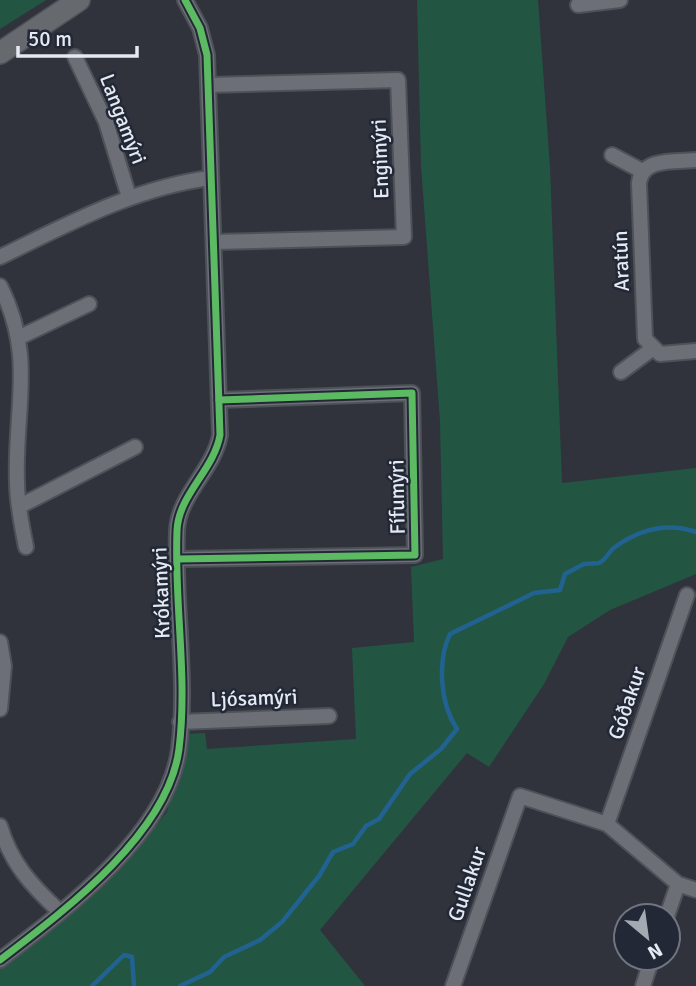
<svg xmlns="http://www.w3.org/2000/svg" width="696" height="986" font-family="Signika,sans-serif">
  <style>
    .green { fill: #225643 }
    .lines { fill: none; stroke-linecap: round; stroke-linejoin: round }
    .stream { stroke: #216290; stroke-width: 4.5 }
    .street-casing { stroke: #4e5158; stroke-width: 18 }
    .secondary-casing { stroke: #4e5158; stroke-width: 24 }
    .street { stroke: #6c6f76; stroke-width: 14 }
    .secondary { stroke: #66696d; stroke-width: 21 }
    .cycleway-casing { stroke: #222836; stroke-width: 11 }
    .cycleway { stroke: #5cba63; stroke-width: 7 }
    .labels { text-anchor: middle; stroke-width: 5; stroke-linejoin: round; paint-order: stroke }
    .street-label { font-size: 21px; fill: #e4e9f2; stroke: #222836 }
  </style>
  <rect width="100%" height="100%" fill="#30333b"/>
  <!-- green -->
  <g class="green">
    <path d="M0,0H46L0,29Z"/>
    <path d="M417,0H538L550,168L562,483L696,468V574L610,610L568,637L544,684L489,767L467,753L320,930L365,986H0V969L124,865L167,812L185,734L205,733L207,749L356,739L352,648L414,642L411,567L443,559L440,421L421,166Z"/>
  </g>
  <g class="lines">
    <!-- stream -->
    <g class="stream">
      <path d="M92,986L124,955L132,957L134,986"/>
      <path d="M180,986L210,972L224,957L260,940L282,922L319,876L333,852L353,844L366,826L379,819L410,774L441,749L457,729C440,704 437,661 450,634L534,593L560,590L565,574L584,564L599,563C607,559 608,552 615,547C640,529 667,522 696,532"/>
    </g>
    <defs>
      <g id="street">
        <path d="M578,5L620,0"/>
        <path d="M75,57L106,122L129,197"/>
        <path d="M209,85L398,80L404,237L214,242"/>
        <path d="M612,155L642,171"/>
        <path d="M696,160C676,162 642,157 639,183L645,339L660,354L696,351"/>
        <path d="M0,257C68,224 136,187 211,178"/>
        <path d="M0,286C36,356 14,410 17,483C17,504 22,526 26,547"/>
        <path d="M20,337L89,304"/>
        <path d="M621,372L652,349"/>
        <path d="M20,506L135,447"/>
        <path d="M178,559L415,555L412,393L219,400"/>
        <path d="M0,642L4,666L0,709"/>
        <path d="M180,722L329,716"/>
        <path d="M607,824L687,595"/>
        <path d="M0,826C11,863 31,885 59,911"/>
        <path d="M667,916L678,884"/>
        <path d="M0,960C64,911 168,834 179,749C188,677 174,603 177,531C178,495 214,470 220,435L207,55L200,28L185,0"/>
        <path d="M453,986L520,796L607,824L678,884L696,890"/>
        <path d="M643,986L652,958"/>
      </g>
      <path id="secondary" d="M0,53L79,0"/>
    </defs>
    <!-- street casing -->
    <use href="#street" class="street-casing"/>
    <!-- secondary casing -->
    <use href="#secondary" class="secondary-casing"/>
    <!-- street -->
    <use href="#street" class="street"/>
    <!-- secondary -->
    <use href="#secondary" class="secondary"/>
    <defs>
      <g id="cycleway">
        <path d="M178,559L415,555L412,393L219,400"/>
        <path d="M0,960C64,911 168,834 179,749C188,677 174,603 177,531C178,495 214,470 220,435L207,55L200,28L185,0"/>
      </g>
    </defs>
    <!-- cycleway casing -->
    <use href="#cycleway" class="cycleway-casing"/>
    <!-- cycleway -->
    <use href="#cycleway" class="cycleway"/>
  </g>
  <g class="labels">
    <!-- street labels -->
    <g class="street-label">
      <text transform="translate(123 119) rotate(69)" y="7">Langamýri</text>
      <text transform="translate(380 159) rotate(-92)" y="7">Engimýri</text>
      <text transform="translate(621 261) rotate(-92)" y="7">Aratún</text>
      <text transform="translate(397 497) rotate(-91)" y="7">Fífumýri</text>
      <text transform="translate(161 593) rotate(-92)" y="7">Krókamýri</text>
      <text transform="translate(254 698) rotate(-2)" y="7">Ljósamýri</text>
      <text transform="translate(627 703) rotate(-71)" y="7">Góðakur</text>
      <text transform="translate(467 884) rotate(-71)" y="7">Gullakur</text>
    </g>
  </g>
  <!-- north arrow -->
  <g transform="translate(647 937) rotate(151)"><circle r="33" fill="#222836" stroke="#707581" stroke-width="2"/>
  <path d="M0-5L12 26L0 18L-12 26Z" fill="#a5a9b2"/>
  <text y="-10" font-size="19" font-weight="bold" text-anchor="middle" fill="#e4e9f2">N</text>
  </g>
  <!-- scale -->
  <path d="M18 46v10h119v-10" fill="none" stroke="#e4e9f2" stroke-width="3.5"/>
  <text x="28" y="46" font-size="21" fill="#e4e9f2" stroke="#222836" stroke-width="5" paint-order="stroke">50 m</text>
</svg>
